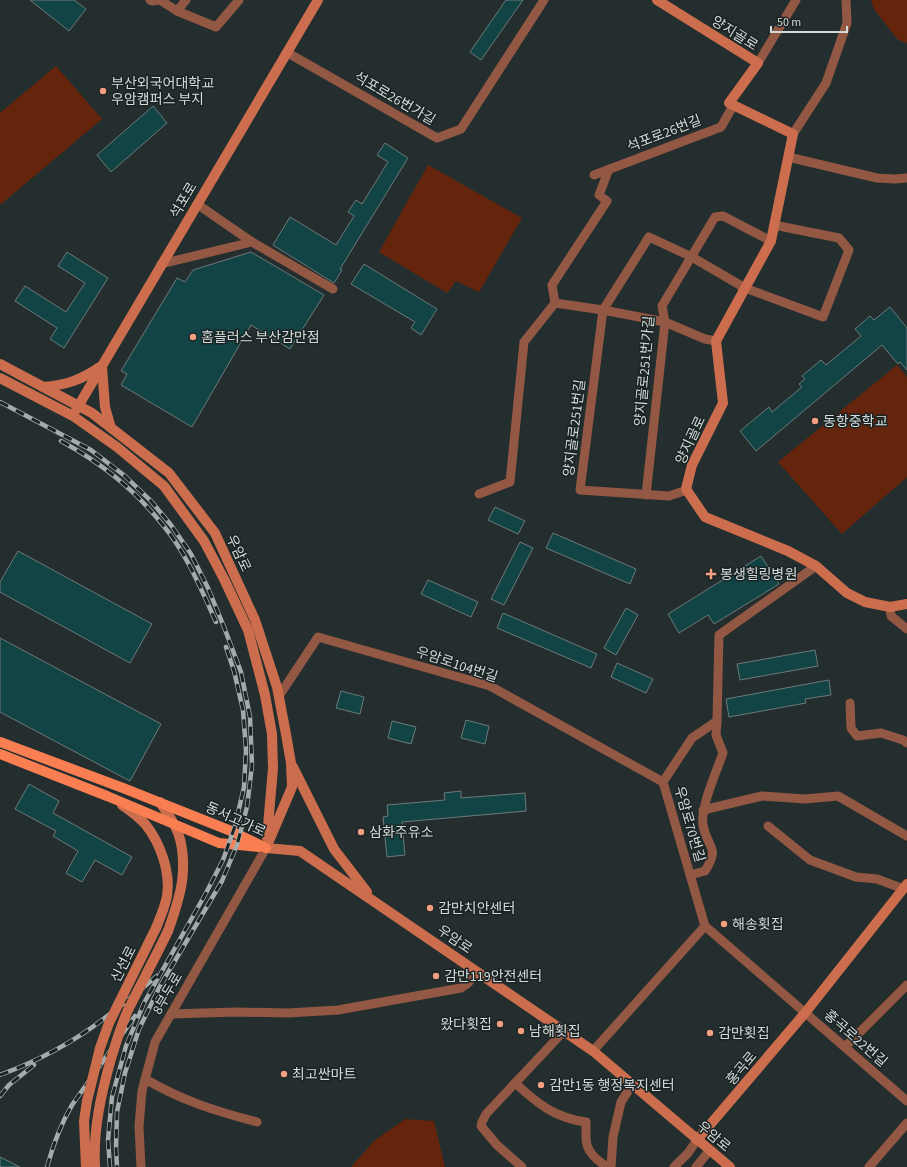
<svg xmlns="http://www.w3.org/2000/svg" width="907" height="1167" font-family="'Source Sans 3','Noto Sans KR',sans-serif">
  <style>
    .green { fill: #64250c }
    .building { fill: #124445; stroke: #6e7979 }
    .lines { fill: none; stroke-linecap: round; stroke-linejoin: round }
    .street { stroke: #935843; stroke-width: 9 }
    .secondary { stroke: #cc6e4d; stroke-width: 10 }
    .primary { stroke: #f97f53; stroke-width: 10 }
    .rail-casing { stroke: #a4abab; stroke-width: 4.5 }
    .rail { stroke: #1b2424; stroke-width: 3; stroke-dasharray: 9; stroke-linecap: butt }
    .secondary-bridge { stroke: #cc6e4d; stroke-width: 10 }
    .poi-dot { fill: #f39f82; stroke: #1b2424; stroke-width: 1.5 }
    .labels { text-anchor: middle; stroke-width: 3; stroke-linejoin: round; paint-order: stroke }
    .street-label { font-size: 14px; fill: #d4dada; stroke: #1b2424 }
    .poi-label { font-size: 14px; fill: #d4dada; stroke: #1b2424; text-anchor: start }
  </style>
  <rect width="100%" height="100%" fill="#252e2e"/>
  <!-- green -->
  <g class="green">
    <path d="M871,0H907V43L898,40L874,9Z"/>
    <path d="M56,66L102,119L0,205V113Z"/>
    <path d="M428,165L522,218L479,292L456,281L447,293L379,252Z"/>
    <path d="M897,365L907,377V477L842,534L778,462Z"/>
    <path d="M405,1119L434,1121L445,1167H351L374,1141Z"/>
  </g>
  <!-- building -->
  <g class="building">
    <path d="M30,0H74L86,9L69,31Z"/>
    <path d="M506,0H523L481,60L470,52Z"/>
    <path d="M153,106L167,123L111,172L97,155Z"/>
    <path d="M385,143L408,158L340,269L342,270L334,283L273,245L290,217L336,245L354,216L348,212L356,200L362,204L388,162L377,155Z"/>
    <path d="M67,252L108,278L64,348L50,339L57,328L15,301L25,286L66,312L85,283L58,266Z"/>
    <path d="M251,252L324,295L290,349L251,325L192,427L121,385L127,374L121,371L177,278L185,282L193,270Z"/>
    <path d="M364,264L437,309L421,335L411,328L415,322L351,284Z"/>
    <path d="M890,307L907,328V370L900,362L898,364L882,345L756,451L740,431L769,407L772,412L802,387L799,384L805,379L802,376L821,360L826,365L861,336L855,329L870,316L874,320Z"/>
    <path d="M495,507L525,521L518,534L488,520Z"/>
    <path d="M553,533L636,569L630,584L546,548Z"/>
    <path d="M520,542L533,548L504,605L491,599Z"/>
    <path d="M18,551L152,624L130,663L0,592V582Z"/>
    <path d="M761,556L779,584L714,624L708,615L679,633L668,614Z"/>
    <path d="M428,580L478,602L471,617L421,594Z"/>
    <path d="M626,608L638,615L616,655L604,648Z"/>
    <path d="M503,613L597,654L591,668L497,628Z"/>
    <path d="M0,638L161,724L130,781L0,712Z"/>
    <path d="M815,650L818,666L740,680L737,664Z"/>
    <path d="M617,663L653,679L646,693L611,677Z"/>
    <path d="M829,680L831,695L805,699L806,703L729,717L726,699Z"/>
    <path d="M341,691L364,697L360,714L336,708Z"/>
    <path d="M466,720L489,726L485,744L461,738Z"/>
    <path d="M392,721L416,727L411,744L388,738Z"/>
    <path d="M29,784L59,801L53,813L132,857L122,875L95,860L82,882L66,873L78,851L53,836L56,831L15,809Z"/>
    <path d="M461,791V798L525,793L526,811L402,822L405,855L387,857L383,817L388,816L387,805L445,800L444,793Z"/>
    <path d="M0,1157L20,1167H0Z"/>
  </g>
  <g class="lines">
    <!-- street -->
    <g class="street">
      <path d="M150,0L152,1L158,0"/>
      <path d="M160,0L177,11L216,27L239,0"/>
      <path d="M177,11L186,0"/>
      <path d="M288,53L437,138L461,129L544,0"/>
      <path d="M758,63L796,0"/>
      <path d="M793,134L826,83L847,23L846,0"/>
      <path d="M788,157L877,178L895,179L907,178"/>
      <path d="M594,175L721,127L733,106"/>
      <path d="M197,204L252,242L333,289"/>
      <path d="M161,264L252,242"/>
      <path d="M555,303L603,310L665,322L705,339L716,341"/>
      <path d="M555,303L552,285L607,201L599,195L609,169"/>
      <path d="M687,490L669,496L580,490L603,310L649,237L692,257L745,288L823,317L849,250L839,238L774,225"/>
      <path d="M479,494L510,482L524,342L555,303"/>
      <path d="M646,495L665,322L662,306L715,217L723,216L771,241"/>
      <path d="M890,607L891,616L907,629"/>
      <path d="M279,696L318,637L490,686L663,782"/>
      <path d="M850,703L851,728L857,736L881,733L903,740L907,743"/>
      <path d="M703,810L762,796L805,799L838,796L907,836"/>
      <path d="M768,826L810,860L856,877L877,879L904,889"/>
      <path d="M690,875L705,871C721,846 707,849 703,825C700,808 717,770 723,753L716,735L717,721"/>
      <path d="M705,926L907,1101"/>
      <path d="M171,1014L236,1012L288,1013L338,1010L461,988L467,984L478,972"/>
      <path d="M845,1047L907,985"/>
      <path d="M593,1051L705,926L663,782L692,738L717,721L719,635L816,566"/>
      <path d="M145,1079C183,1101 215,1111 257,1122"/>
      <path d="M515,1083C538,1104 555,1118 586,1122C586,1127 586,1133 586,1138C586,1152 597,1160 607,1167"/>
      <path d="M141,1167L139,1126L142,1091L155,1042L266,848"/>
      <path d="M522,1167L497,1145L481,1126L482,1122L486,1114L564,1031"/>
      <path d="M611,1167L613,1137L621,1102L632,1085"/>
      <path d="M674,1167L688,1153L697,1140"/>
      <path d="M696,1167L710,1150"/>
      <path d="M869,1167L907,1123"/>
    </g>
    <!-- secondary -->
    <g class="secondary">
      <path d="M657,0L758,63L729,103L793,134L771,241L716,341L723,403L692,465L686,489L705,517L788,551L816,566L847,593L865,602L890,607L907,604"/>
      <path d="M0,364L92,413L169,473L215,533L255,620L277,687L286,734L291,763L292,787L266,848"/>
      <path d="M102,367L105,407L111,428"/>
      <path d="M0,378L73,416L117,447L164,486L204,541L224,579L248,630L265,695L272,734L273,768L267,838"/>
      <path d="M43,387C66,385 81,380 100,367"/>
      <path d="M76,410L318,0"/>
      <path d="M293,767L334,849L367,892"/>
      <path d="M160,802C165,810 171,818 175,826C185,845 185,875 179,896C176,908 172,920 168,931"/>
      <path d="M122,805C131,811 139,817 146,825C160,843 171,872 167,896C165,907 160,918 156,928"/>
      <path d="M266,848L300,851L593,1051L730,1167"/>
      <path d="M697,1140L805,1013L907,884"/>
    </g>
    <!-- primary -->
    <g class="primary">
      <path d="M0,742L123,788L231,831L266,848"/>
      <path d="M0,754L107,796L219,843L258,847"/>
    </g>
    <defs>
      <g id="rail">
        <path d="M0,402L91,450L125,476L151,501L171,525L191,554L208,588L224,627L241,672L250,717L252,765L247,807L237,845L222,881L159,988L139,1029L125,1073L117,1112L116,1148L117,1167"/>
        <path d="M61,441C101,463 133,488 162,524C186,552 201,589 216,622"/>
        <path d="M0,1075C35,1062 72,1043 102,1020C121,1006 139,991 157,976"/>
        <path d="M0,1096L9,1085L34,1065"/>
        <path d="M47,1167C53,1145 61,1124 72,1105L135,1016"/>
        <path d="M110,1167L108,1140L112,1097L126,1046L144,1003L206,893L223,860L235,826L244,787L246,750L243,710L234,671L226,647"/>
      </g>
    </defs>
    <!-- rail casing -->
    <use href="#rail" class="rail-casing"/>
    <!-- rail -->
    <use href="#rail" class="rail"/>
    <!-- secondary-bridge -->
    <g class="secondary-bridge">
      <path d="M86,1167L84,1121L87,1101L100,1048L109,1023L156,928"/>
      <path d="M95,1167C93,1130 101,1094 111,1059C116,1042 121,1026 128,1010C141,984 155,958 168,931"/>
    </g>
  </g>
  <!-- markers -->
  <g class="poi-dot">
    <circle cx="103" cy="91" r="4"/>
    <circle cx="193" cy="337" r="4"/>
    <circle cx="815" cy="421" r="4"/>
    <path d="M709 568h4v4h4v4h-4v4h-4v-4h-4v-4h4z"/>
    <circle cx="361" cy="832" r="4"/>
    <circle cx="430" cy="908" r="4"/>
    <circle cx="724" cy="924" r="4"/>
    <circle cx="436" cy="976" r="4"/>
    <circle cx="500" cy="1024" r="4"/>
    <circle cx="521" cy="1031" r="4"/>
    <circle cx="710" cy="1033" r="4"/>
    <circle cx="284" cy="1074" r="4"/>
    <circle cx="541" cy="1085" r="4"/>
  </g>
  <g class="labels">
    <!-- street labels -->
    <g class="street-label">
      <text transform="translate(735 33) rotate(32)" y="5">양지골로</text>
      <text transform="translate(395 98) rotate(30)" y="5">석포로26번가길</text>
      <text transform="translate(664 133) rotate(-21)" y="5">석포로26번길</text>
      <text transform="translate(183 200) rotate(-59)" y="5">석포로</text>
      <text transform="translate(644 371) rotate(-85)" y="5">양지골로251번가길</text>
      <text transform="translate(574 428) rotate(-83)" y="5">양지골로251번길</text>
      <text transform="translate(690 440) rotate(-65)" y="5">양지골로</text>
      <text transform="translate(239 553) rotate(65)" y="5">우암로</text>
      <text transform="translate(457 664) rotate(18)" y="5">우암로104번길</text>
      <text transform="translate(236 819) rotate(24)" y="5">동서고가로</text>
      <text transform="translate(690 824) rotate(74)" y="5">우암로70번길</text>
      <text transform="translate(455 939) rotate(34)" y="5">우암로</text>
      <text transform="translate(123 964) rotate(-63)" y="5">신선로</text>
      <text transform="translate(167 993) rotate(-60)" y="5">8부두로</text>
      <text transform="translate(856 1038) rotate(41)" y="5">홍곡로22번길</text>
      <text transform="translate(741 1068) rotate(-50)" y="5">홍곡로</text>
      <text transform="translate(714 1136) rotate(40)" y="5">우암로</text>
    </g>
    <!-- poi labels -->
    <g class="poi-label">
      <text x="111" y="88">부산외국어대학교<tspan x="111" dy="16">우암캠퍼스 부지</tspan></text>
      <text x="201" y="342">홈플러스 부산감만점</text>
      <text x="823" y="426">동항중학교</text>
      <text x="720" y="579">봉생힐링병원</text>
      <text x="369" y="837">삼화주유소</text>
      <text x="438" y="913">감만치안센터</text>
      <text x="732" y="929">해송횟집</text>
      <text x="444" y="981">감만119안전센터</text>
      <text x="492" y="1029" text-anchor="end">왔다횟집</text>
      <text x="529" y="1036">남해횟집</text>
      <text x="718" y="1038">감만횟집</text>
      <text x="292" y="1079">최고싼마트</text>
      <text x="549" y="1090">감만1동 행정복지센터</text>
    </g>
  </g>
  <!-- scale -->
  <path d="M771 26v6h76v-6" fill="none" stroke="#d4dada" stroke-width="2"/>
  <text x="777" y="26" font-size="12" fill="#d4dada" stroke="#1b2424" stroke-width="3" paint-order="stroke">50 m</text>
</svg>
